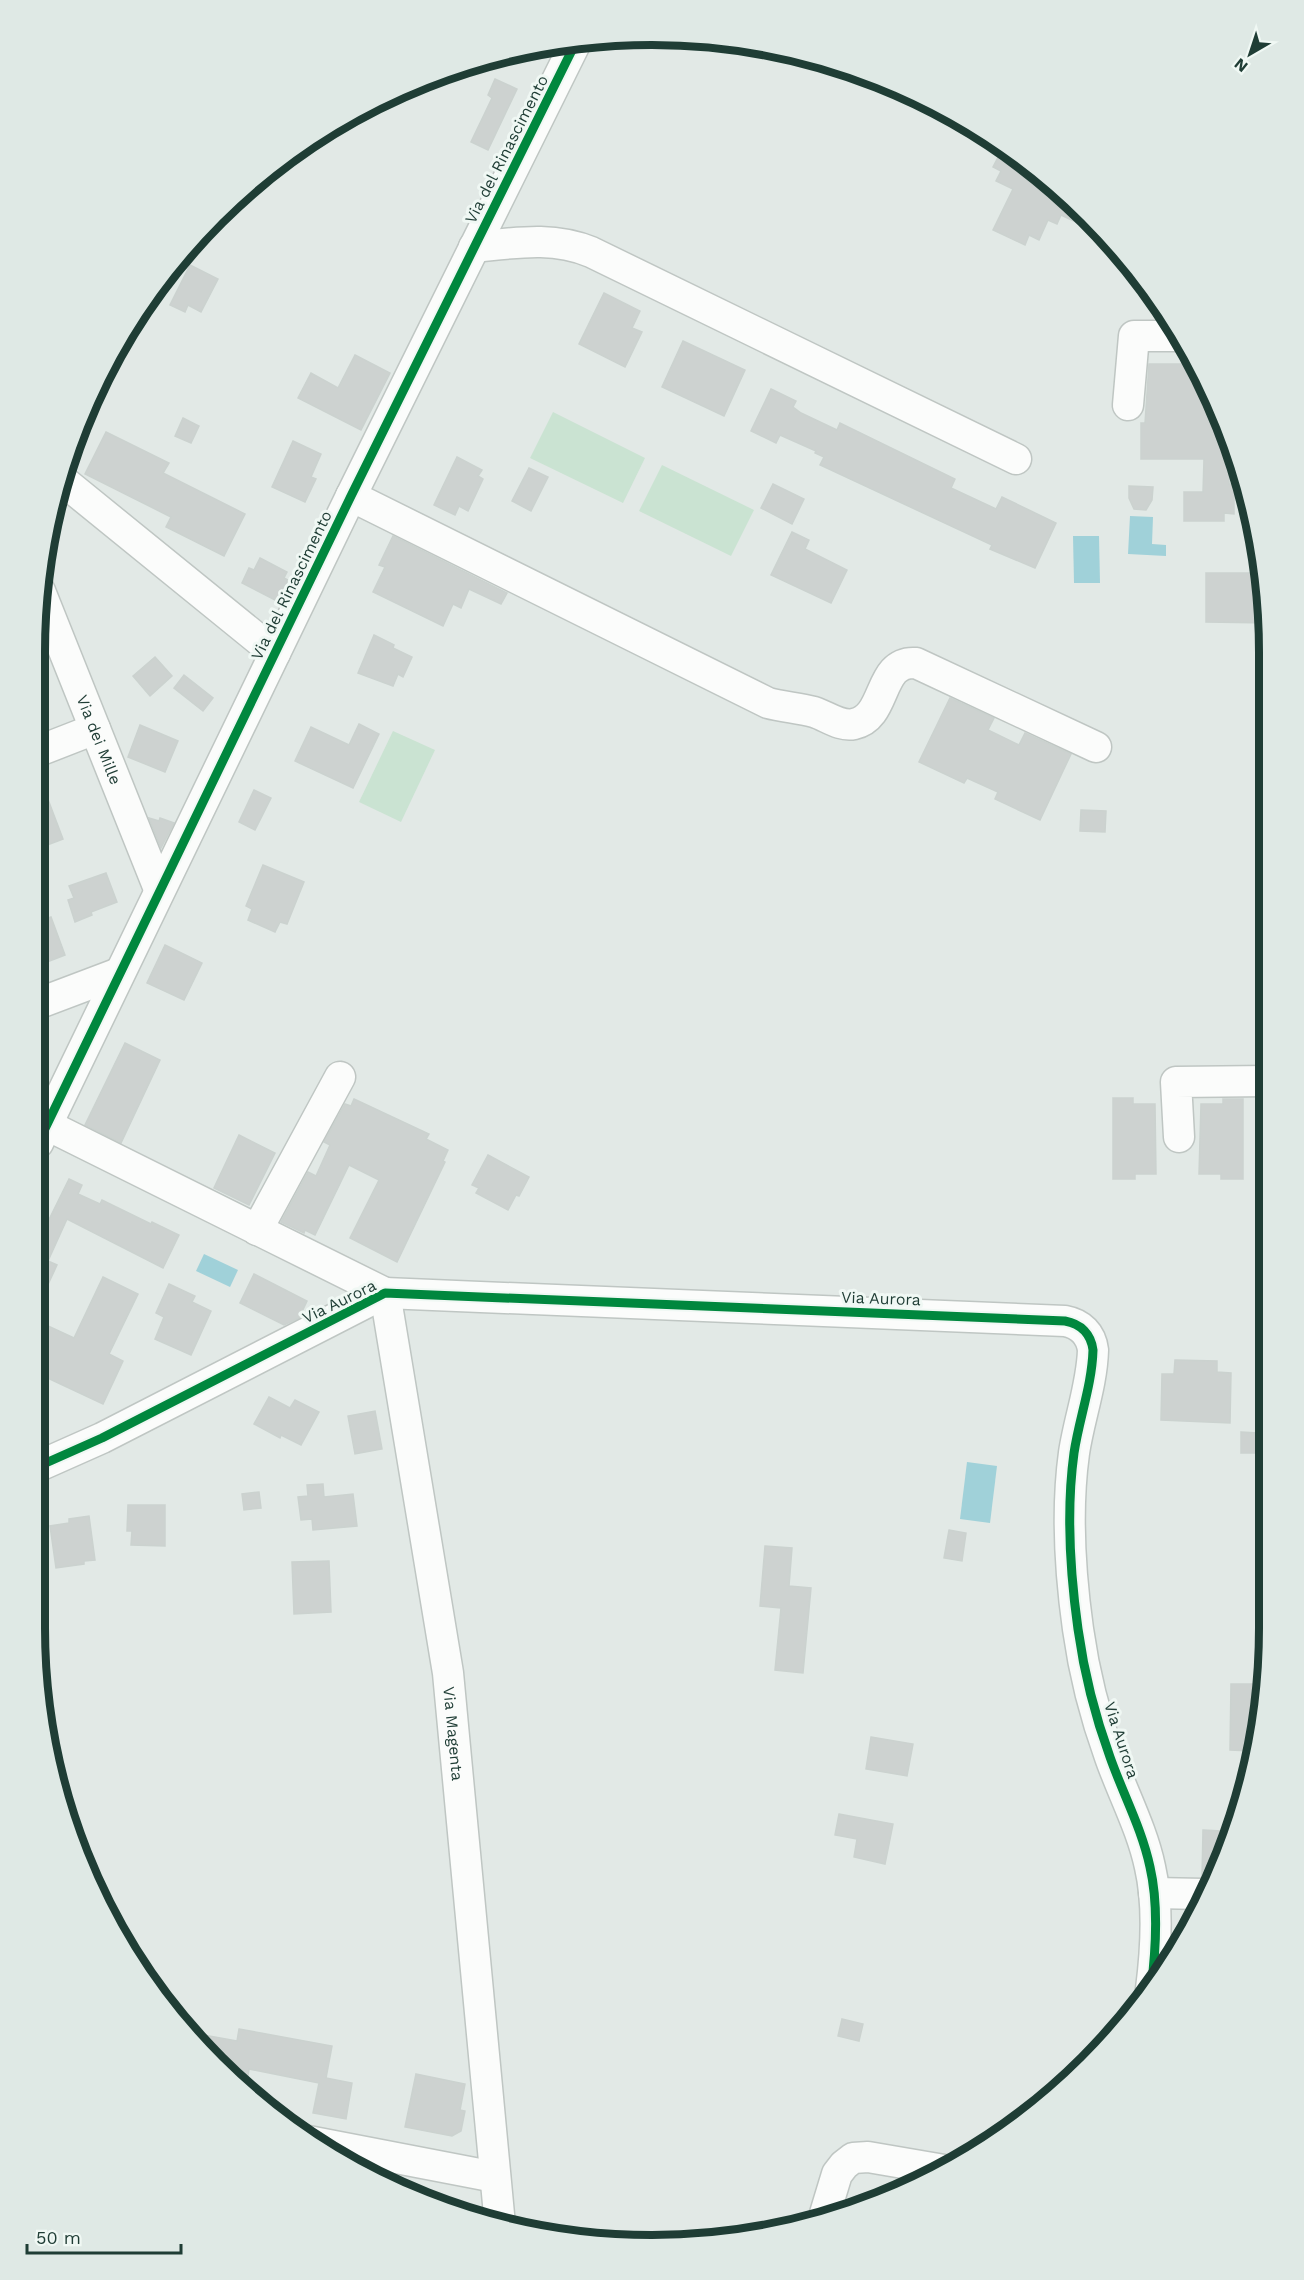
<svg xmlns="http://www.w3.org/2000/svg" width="1304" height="2280" font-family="'Work Sans',sans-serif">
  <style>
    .green { fill: #cae3d2 }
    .water { fill: #a0d1d9 }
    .building { fill: #cdd2d0; stroke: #cbd2cf; stroke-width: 1.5 }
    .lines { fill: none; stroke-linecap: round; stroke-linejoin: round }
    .minor-casing { stroke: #bfc6c3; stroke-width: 33 }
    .minor { stroke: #fbfcfb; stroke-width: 30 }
    .cycleway-casing { stroke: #f0f8f4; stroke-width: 13 }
    .cycleway { stroke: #00873e; stroke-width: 9 }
    .labels { text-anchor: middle; stroke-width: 6; stroke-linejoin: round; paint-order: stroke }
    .street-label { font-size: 16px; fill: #1f3d35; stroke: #f0f8f4 }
    .rim { fill: none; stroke: #1f3d35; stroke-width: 8 }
  </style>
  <rect width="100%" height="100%" fill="#e2e9e6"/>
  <!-- green -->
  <g class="green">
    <path d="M553,412L645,458L623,503L530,458Z"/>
    <path d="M662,465L754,510L731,556L639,511Z"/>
    <path d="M393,731L435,750L401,822L359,802Z"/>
  </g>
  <!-- water -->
  <g class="water">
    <path d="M1130,516L1153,517L1152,544L1166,545V556L1128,554Z"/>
    <path d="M1073,536H1099L1100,583H1074Z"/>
    <path d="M204,1254L238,1270L230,1287L196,1271Z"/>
    <path d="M967,1462L997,1466L990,1523L960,1519Z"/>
  </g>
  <!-- building -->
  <g class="building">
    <path d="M495,79L517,89L488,150L471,142L492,98L488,95Z"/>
    <path d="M1004,146L1089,216L1102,234L1061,215L1057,224L1048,220L1039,240L1029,235L1025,245L993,230L1013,189L996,181L1001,171L993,167Z"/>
    <path d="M190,265L218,279L201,312L188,305L185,312L170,305Z"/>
    <path d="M604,293L640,311L632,328L642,332L625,367L579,344Z"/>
    <path d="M683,341L745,370L724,416L662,387Z"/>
    <path d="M355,355L390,373L361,430L298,398L311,373L338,388Z"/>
    <path d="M1149,364H1196L1228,435L1229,484H1234V514L1224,513V521H1184V492H1203L1204,459H1141V423H1145Z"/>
    <path d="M771,389L796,401L793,407L801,413L837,430L840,423L955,479L951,488L996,509L1002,497L1056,523L1035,568L990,549L992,545L820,465L824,457L815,453L816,451L780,435L776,443L751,431Z"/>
    <path d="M183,418L199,426L191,443L175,436Z"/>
    <path d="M106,432L169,463L163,473L245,514L224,556L166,527L171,517L85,474Z"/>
    <path d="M293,441L321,454L311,477L316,479L305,502L272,487Z"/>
    <path d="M457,457L482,470L478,476L483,479L468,511L459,506L455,515L434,505Z"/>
    <path d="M529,468L548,477L531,511L512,501Z"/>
    <path d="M773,484L804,499L792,524L761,508Z"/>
    <path d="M1129,486L1153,487L1152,500L1146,510L1134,509L1129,498Z"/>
    <path d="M792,532L809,540L805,549L847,570L831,603L771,575Z"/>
    <path d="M393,536L507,593L501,604L469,589L461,608L453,604L443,626L373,592L385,567L379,565Z"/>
    <path d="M260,558L287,572L284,578L288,580L277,601L242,583L249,568L254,570Z"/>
    <path d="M1206,573H1256V602H1266L1268,623L1206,622Z"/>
    <path d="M374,635L394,645L393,648L412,657L403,677L398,674L393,686L358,673Z"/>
    <path d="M155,657L172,676L150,696L133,676Z"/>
    <path d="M184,675L213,698L203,711L174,688Z"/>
    <path d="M950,698L994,718L988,730L1019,745L1025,733L1071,754L1040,820L995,799L998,792L967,778L964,783L919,762Z"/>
    <path d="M359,724L379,734L353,788L295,761L311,727L349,745Z"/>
    <path d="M140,725L178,741L165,772L128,757Z"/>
    <path d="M38,773L63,839L37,849L36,774Z"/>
    <path d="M254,790L271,798L255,830L239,822Z"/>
    <path d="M1081,810L1106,811L1105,832L1080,831Z"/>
    <path d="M149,818L159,821L160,818L174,823L161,848Z"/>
    <path d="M263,865L304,882L287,924L280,922L275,932L248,920L252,909L246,906Z"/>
    <path d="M106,873L117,902L91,912L92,915L75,922L68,900L74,898L69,886Z"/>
    <path d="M51,917L65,955L37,966V922Z"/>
    <path d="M165,945L202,963L184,1000L147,983Z"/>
    <path d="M125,1043L160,1060L121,1143L85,1125Z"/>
    <path d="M1113,1098H1133V1104H1155L1156,1174H1135V1179H1113Z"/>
    <path d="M354,1099L429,1134L426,1139L448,1150L443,1161L445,1162L397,1262L350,1238L379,1180L349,1165L315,1235L305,1230L304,1233L281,1222L308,1172L316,1176L330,1145L324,1142L345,1104L351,1106Z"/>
    <path d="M1223,1099H1243V1179H1221V1174H1199L1201,1104H1223Z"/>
    <path d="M239,1135L275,1153L249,1205L214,1188Z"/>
    <path d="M488,1155L529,1177L519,1196L516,1195L508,1210L476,1193L479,1188L472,1185Z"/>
    <path d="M69,1179L82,1185L78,1194L100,1204L102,1200L151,1224L152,1222L179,1235L163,1268L67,1219L48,1261L57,1265L38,1306V1242Z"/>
    <path d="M254,1274L307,1301L299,1318L284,1325L240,1303Z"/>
    <path d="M103,1277L138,1294L109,1354L123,1361L103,1404L39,1374V1341L46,1325L74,1338Z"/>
    <path d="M169,1284L195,1296L192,1302L211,1311L191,1355L155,1339L164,1317L156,1313Z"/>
    <path d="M1175,1360L1217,1361V1372L1231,1373L1230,1423L1161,1420L1162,1374H1174Z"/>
    <path d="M269,1397L290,1408L295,1400L319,1412L301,1445L281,1435L280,1438L254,1424Z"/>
    <path d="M375,1411L382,1449L355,1454L348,1416Z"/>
    <path d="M1241,1432L1258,1433L1257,1453H1241Z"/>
    <path d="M323,1484L324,1497L353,1494L357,1526L313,1530L312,1519L301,1520L298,1497L308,1496L307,1485Z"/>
    <path d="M259,1492L261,1508L244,1510L242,1494Z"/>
    <path d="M128,1505H165V1546L131,1545L132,1531H127Z"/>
    <path d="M89,1516L95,1560L84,1561V1564L56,1568L50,1526L69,1523V1519Z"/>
    <path d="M949,1530L966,1533L962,1561L944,1558Z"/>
    <path d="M765,1546L792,1548L789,1586L811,1588L803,1673L775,1670L781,1608L760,1606Z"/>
    <path d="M329,1561L331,1612L294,1614L292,1562Z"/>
    <path d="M1231,1684H1265L1252,1751L1230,1750Z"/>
    <path d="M871,1737L913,1744L907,1776L866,1769Z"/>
    <path d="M839,1814L893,1824L885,1864L854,1857L857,1839L835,1835Z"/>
    <path d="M1203,1830L1221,1831V1834L1233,1835L1211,1879L1202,1877Z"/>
    <path d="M842,2019L863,2024L859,2041L838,2036Z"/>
    <path d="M239,2029L332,2046L326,2078L352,2083L346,2119L313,2113L319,2083L249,2069L246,2089L216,2065L187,2032L237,2041Z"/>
    <path d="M416,2074L465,2084L460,2110L465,2111L461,2131L452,2136L405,2127Z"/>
  </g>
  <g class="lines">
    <defs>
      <g id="minor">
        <path d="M474,247C515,243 552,236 591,252L1016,459"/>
        <path d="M1128,405L1134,336H1181"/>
        <path d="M62,480L275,653"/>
        <path d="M351,496L768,703C783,707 799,708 814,712C827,716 840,727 854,724C888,717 877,660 916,663L1096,747"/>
        <path id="s1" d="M40,591L159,889"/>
        <path d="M36,752L95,729"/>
        <path d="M37,1004L119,973"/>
        <path d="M47,1125L385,1293"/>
        <path d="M1179,1137L1176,1082L1268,1081"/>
        <path d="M38,1143L351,496L576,42"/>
        <path d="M257,1230L340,1077"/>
        <path id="s2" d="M385,1293L448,1673L500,2225"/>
        <path d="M39,1466L102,1438L385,1293L1065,1321C1081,1324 1091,1334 1093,1350C1092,1385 1079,1419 1074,1453C1066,1511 1070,1572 1078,1629C1084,1672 1095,1716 1110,1757C1123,1794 1142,1829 1150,1867C1159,1906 1156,1950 1151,1989"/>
        <path d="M1154,1893L1204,1894"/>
        <path d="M308,2141L495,2177"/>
        <path d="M823,2220L837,2174L844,2165L853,2158L868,2157L944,2170"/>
      </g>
    </defs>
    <!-- minor casing -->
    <use href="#minor" class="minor-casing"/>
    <!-- minor -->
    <use href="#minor" class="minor"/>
    <defs>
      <g id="cycleway">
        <path d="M38,1143L351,496L576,42"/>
        <path d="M39,1466L102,1438L385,1293L1065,1321C1081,1324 1091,1334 1093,1350C1092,1385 1079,1419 1074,1453C1066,1511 1070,1572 1078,1629C1084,1672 1095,1716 1110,1757C1123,1794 1142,1829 1150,1867C1159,1906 1156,1950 1151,1989"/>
      </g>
    </defs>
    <!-- cycleway casing -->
    <use href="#cycleway" class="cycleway-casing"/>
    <!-- cycleway -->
    <use href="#cycleway" class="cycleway"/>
  </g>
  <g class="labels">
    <!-- street labels -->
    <g class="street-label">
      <text transform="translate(506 149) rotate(-63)" y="6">Via del Rinascimento</text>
      <text transform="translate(291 585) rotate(-64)" y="6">Via del Rinascimento</text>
      <text dy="6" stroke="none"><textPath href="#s1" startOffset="160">Via dei Mille</textPath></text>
      <text transform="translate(881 1298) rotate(2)" y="6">Via Aurora</text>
      <text transform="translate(339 1301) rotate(-26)" y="6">Via Aurora</text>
      <text dy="6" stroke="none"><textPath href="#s2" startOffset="446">Via Magenta</textPath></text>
      <text transform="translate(1122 1740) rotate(72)" y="6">Via Aurora</text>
    </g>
  </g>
  <!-- crop -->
  <path d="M0 0H1304V2280H0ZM652 45H652A607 607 0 0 1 1259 652V1628A607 607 0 0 1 652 2235H652A607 607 0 0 1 45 1628V652A607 607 0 0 1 652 45Z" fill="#dfe9e5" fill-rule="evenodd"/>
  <path class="rim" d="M652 45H652A607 607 0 0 1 1259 652V1628A607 607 0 0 1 652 2235H652A607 607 0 0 1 45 1628V652A607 607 0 0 1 652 45Z"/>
  <!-- north arrow -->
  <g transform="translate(1250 54) rotate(219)" stroke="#f0f8f4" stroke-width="4.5" paint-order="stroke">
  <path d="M0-4.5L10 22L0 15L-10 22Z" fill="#1f3d35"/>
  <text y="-9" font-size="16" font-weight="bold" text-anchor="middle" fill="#1f3d35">N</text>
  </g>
  <!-- scale -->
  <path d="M27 2244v9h154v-9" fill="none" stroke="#1f3d35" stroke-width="3"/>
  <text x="36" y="2244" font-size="18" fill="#1f3d35" stroke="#f0f8f4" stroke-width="4.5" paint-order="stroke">50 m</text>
</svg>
